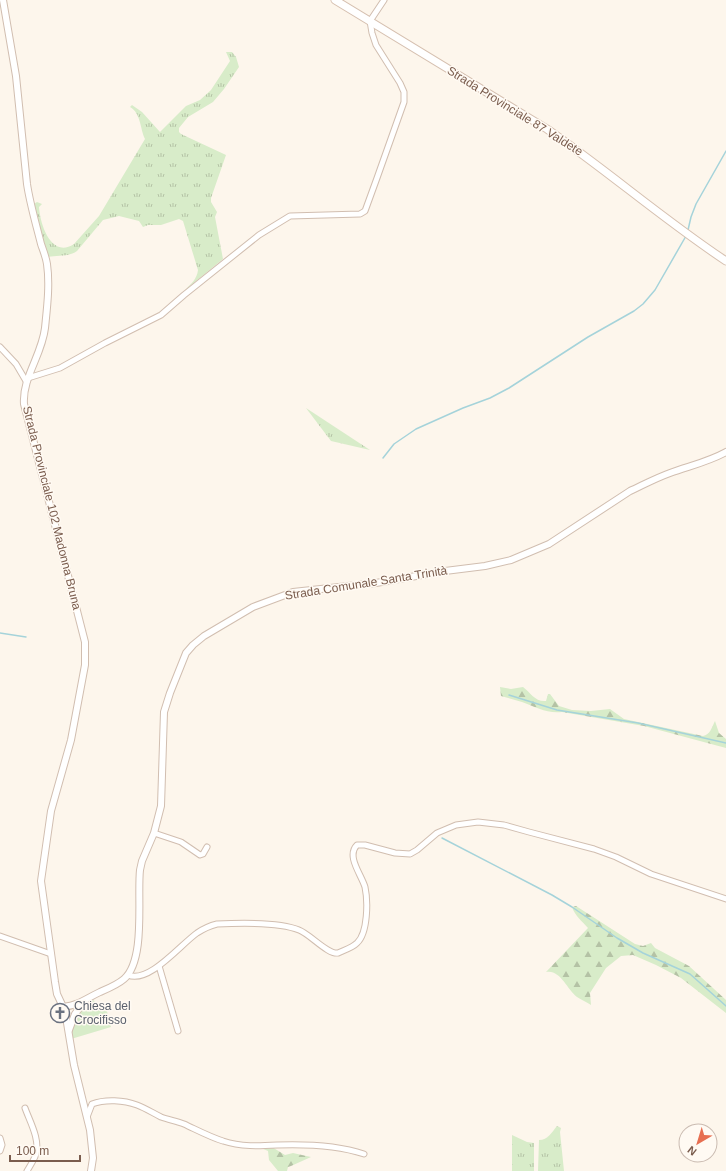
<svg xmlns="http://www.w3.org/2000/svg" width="726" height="1171" font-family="Arial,sans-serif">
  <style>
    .grass { fill: url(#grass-tufts) }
    .forest { fill: url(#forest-firs) }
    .park { fill: #d8ecc9 }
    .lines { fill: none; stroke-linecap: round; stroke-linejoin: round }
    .stream { stroke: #a5d3da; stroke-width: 1.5 }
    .minor-casing { stroke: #d1beb0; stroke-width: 7 }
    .tertiary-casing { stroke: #d1beb0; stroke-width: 8 }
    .secondary-casing { stroke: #d6c0b0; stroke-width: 9 }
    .minor { stroke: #fff; stroke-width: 5 }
    .tertiary { stroke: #fff; stroke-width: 6 }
    .secondary { stroke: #fff; stroke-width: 7 }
    .labels { text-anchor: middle; stroke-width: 3; stroke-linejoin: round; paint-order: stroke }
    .street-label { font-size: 12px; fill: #7a5c4d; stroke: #fffaf3 }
    .worship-label { font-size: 12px; fill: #5b616d; stroke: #fffaf3; text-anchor: start }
  </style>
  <defs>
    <pattern id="grass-tufts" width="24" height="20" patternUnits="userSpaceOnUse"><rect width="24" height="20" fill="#d8ecc9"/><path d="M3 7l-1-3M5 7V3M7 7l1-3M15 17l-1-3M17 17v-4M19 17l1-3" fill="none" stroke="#b4c2a5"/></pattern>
    <pattern id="forest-firs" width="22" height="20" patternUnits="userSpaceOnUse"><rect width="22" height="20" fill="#d8ecc9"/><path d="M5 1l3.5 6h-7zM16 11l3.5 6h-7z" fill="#b4c2a5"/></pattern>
  </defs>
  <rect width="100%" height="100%" fill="#fdf6ec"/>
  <!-- grass -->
  <g class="grass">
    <path d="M226,52H232L236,57L239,67L224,89L213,102L188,117L179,128V132L181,134L226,155L211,198V202L217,212L215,217L223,259L185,290C191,284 197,279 198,270L183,221L179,219L161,225H148L143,227L139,221L119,216L103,220L77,251C69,257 58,255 48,257L34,204L37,202L42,204L39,207C40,224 51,259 74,244L99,216L145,139C140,129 141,113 130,107L132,105L142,112L160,132L186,106L200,100L211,90L230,61Z"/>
    <path d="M306,408L370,450L331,441Z"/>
    <path d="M557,1126L561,1128L560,1132L564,1171H538L539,1140C548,1140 552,1132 557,1126Z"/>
    <path d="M512,1135L527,1142L534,1143V1171H512Z"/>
  </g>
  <!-- forest -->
  <g class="forest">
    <path d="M500,687L511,689L523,687C531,693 535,702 546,701L548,694H550L559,706L572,710L591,711L610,709L624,719L703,736C710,735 712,727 715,721L719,733L726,739V748L644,726L562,712C547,714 536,707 522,702C515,700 508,698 501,696Z"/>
    <path d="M576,906L635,944L643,946L651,943L655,948L689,966L726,1000V1013L681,978L656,965L633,955L621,956L606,968L590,993L591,1005C587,1002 581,1000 577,997C567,989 560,969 546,972L588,928C582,921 575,916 572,907Z"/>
    <path d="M272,1147L285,1155L293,1153L311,1157L291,1166L288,1167L287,1171H278L269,1160L268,1151L261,1148Z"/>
  </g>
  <!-- park -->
  <path class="park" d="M93,1000L97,1003L103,1010L107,1011L111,1027L71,1039C68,1024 81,1007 93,1000Z"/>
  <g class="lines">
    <!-- stream -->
    <g class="stream">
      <path d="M688,230L691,217L696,204L726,151"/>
      <path d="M383,458L394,444L416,429L463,408L490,398L509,388L588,337L634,311L643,304L655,290L686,236"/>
      <path d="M0,633L26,637"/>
      <path d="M509,695L557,710L638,723L726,743"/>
      <path d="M442,838L552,895L572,907L617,938L643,953L690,974L726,1006"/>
    </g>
    <defs>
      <g id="minor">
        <path d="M0,347L16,364L26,381"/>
        <path d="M28,378L60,368L105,343L161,315L184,295L259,235L290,216L360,214L365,211L377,178L404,102V92L400,83L376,45L372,33L370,21L384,0"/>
        <path d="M154,833L181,842L200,855L203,854L207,847"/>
        <path d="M0,936L51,954"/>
        <path d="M159,966L178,1031"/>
        <path d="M128,975C149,984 180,945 197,933C203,929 209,926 217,924C238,923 280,922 299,930C310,934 328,955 338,953C344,950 352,948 357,943C368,933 368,901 365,887C361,874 346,856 357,845H365L395,853L410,854L417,850L437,833L456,825L478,822L504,825L529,832L594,849L616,857L651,874L726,899"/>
        <path d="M25,1108C30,1122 40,1139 36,1154C34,1160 30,1166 27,1171"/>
        <path d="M87,1117L92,1104C105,1099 124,1100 137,1105C145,1108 153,1113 161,1117C169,1120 177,1121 184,1124C197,1130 210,1137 223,1141C241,1147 259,1146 277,1145C306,1144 337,1145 364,1154"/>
        <path d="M0,1138L2,1145L0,1151"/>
      </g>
      <g id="tertiary">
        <path d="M3,0L16,76L27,184C30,204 36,224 41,244C43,250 46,257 47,264C50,285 47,308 45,328C42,355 22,378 24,404L85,642V665L71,740L51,811L41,881L55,982L57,994L65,1011L74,1065L90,1130L93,1158L91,1171"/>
        <path d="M63,1007C80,1005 85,999 100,992C107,989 117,985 124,979C146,960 137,897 140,870L142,861L154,833L161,806L164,712L170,693L186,653L193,645L204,636L253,607L293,592L376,583L445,571L485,566L511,560L549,544L630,491C643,485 656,478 670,473C689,466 708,462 726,452"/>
        <path d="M69,1030L75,1014L83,1003"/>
      </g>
      <path id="secondary" d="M335,0L547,129C608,171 664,220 726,261"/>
    </defs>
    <!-- minor casing -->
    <use href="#minor" class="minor-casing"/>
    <!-- tertiary casing -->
    <use href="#tertiary" class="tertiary-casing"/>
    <!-- secondary casing -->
    <use href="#secondary" class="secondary-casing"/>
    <!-- minor -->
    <use href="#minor" class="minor"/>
    <!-- tertiary -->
    <use href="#tertiary" class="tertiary"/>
    <!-- secondary -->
    <use href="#secondary" class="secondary"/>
  </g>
  <!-- icons -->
  <defs>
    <symbol id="church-ring" viewBox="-11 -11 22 22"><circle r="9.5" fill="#fffaf3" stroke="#6b7280" stroke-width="1.5"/><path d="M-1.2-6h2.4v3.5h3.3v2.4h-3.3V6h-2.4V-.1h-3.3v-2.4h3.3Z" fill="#6b7280"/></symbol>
  </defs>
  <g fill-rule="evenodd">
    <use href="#church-ring" x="49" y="1002" width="22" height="22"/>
  </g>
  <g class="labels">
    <!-- street labels -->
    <g class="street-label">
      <text transform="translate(515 111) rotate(32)" y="4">Strada Provinciale 87 Valdete</text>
      <text transform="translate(52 508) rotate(76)" y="4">Strada Provinciale 102 Madonna Bruna</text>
      <text transform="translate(366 583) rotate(-9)" y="4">Strada Comunale Santa Trinità</text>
    </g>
    <!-- worship labels -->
    <g class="worship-label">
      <text x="74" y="1010">Chiesa del<tspan x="74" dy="14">Crocifisso</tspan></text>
    </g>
  </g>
  <!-- north arrow -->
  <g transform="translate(698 1143) rotate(218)"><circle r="19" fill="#fffaf3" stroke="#cabbb1"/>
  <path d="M0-3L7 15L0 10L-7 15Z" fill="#e76f51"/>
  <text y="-6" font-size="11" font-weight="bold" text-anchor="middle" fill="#7a5c4d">N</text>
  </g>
  <!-- scale -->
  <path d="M10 1155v6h70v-6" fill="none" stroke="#7a5c4d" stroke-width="2"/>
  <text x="16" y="1155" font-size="12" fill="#7a5c4d" stroke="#fffaf3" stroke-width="3" paint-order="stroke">100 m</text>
</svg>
